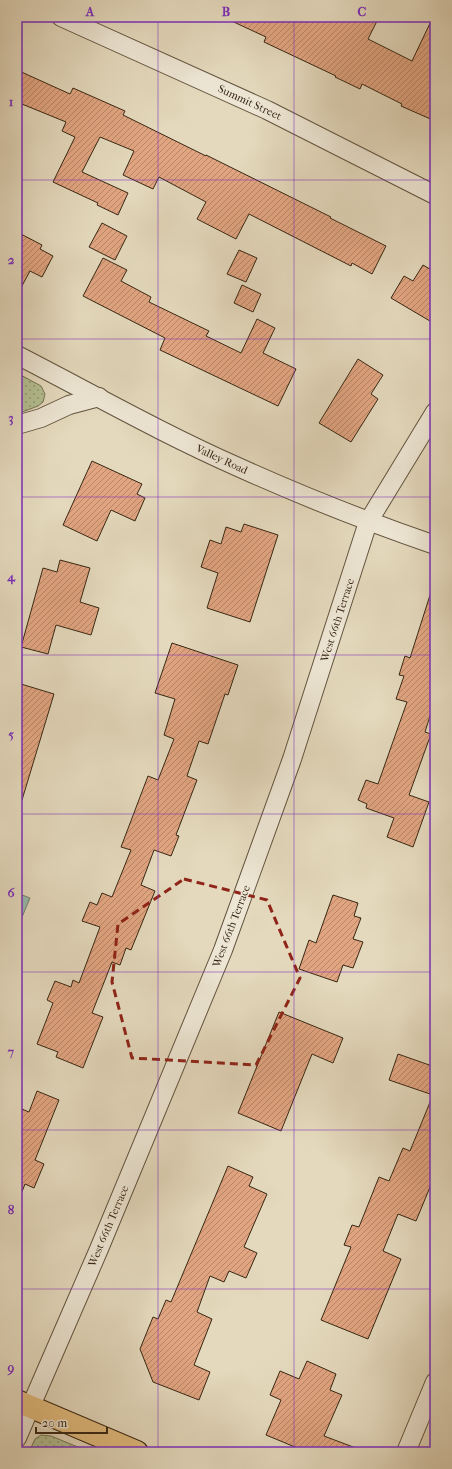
<svg xmlns="http://www.w3.org/2000/svg" width="452" height="1469" font-family="'IM FELL French Canon',serif">
  <style>
    .grass { fill: url(#grass-dots); stroke: #757252 }
    .water { fill: url(#water-ripples); stroke: #707f6f }
    .building { fill: url(#building-hatch); stroke: #372613 }
    .lines { fill: none; stroke-linecap: round; stroke-linejoin: round }
    .minor-casing { stroke: #62533e; stroke-width: 20 }
    .primary-casing { stroke: #372613; stroke-width: 24 }
    .minor { stroke: #ede6d4; stroke-width: 18 }
    .primary { stroke: #e2bc7e; stroke-width: 22 }
    .marked { fill: none; stroke: #8f2418; stroke-width: 3; stroke-dasharray: 8 5; stroke-linejoin: round }
    .grid { fill: none; stroke: #7b2cbf; stroke-width: 1; stroke-opacity: 0.55 }
    .labels { text-anchor: middle; stroke-width: 3.5; stroke-linejoin: round; paint-order: stroke }
    .street-label { font-size: 11px; fill: #372613; stroke: #ede6d4 }
    .neatline { fill: none; stroke: #7b2cbf; stroke-width: 1.5 }
    .grid-label { font-size: 13px; text-anchor: middle; font-weight: bold; fill: #7b2cbf }
  </style>
  <defs>
    <pattern id="grass-dots" width="8" height="8" patternUnits="userSpaceOnUse"><rect width="8" height="8" fill="#b3bf92"/><path d="M2 2h.1M6 6h.1" fill="none" stroke="#929b76" stroke-width="1.8" stroke-linecap="round"/></pattern>
    <pattern id="water-ripples" width="26" height="14" patternUnits="userSpaceOnUse"><rect width="26" height="14" fill="#96baad"/><path d="M2 4q2-2 4 0t4 0M15 11q2-2 4 0t4 0" fill="none" stroke="#7b978c"/></pattern>
    <pattern id="building-hatch" width="6" height="6" patternUnits="userSpaceOnUse"><rect width="6" height="6" fill="#e1a581"/><path d="M-1 1l2-2M0 6l6-6M5 7l2-2" fill="none" stroke="#b78668"/></pattern>
  </defs>
  <rect width="100%" height="100%" fill="#e4d9bd"/>
  <filter id="stains"><feTurbulence type="fractalNoise" baseFrequency=".005" numOctaves="4"/><feColorMatrix values="0 0 0 0 .2 0 0 0 0 .09 0 0 0 0 .02 0 0 0 .5 -.17"/></filter>
  <radialGradient id="worn" r=".72"><stop offset=".6" stop-color="#630" stop-opacity="0"/><stop offset="1" stop-color="#630" stop-opacity=".3"/></radialGradient>
  <!-- grass -->
  <g class="grass">
    <path d="M17,373L41,386L45,394L43,402L38,406L17,414Z"/>
    <path d="M41,1435L51,1436L90,1452H29L35,1439Z"/>
  </g>
  <!-- water -->
  <path class="water" d="M17,893L30,898L17,929Z"/>
  <!-- building -->
  <g class="building">
    <path d="M223,17H379L368,39L412,61L433,17H435V121L401,106L402,104L362,84L360,89L335,77L336,76L264,42L266,37Z"/>
    <path d="M17,70L70,94L73,88L125,111L123,115L206,156V155L331,217L330,218L386,246L372,274L352,263L351,266L249,214L236,239L197,219L206,202L159,177L153,189L123,175L134,151L100,137L82,172L128,193L118,215L97,205L98,203L53,182L75,137L62,131L66,122L17,102Z"/>
    <path d="M102,223L127,236L115,260L89,247Z"/>
    <path d="M17,232L42,245L40,249L53,256L42,277L30,271L17,295Z"/>
    <path d="M239,250L257,258L246,282L227,274Z"/>
    <path d="M103,258L127,270L121,281L151,297L149,302L209,331L206,336L241,353L257,319L275,328L263,353L296,369L278,406L160,350L165,338L83,296Z"/>
    <path d="M423,265L435,272V324L391,298L404,276L413,281Z"/>
    <path d="M242,285L261,294L253,312L234,303Z"/>
    <path d="M358,359L383,375L371,394L378,399L351,442L319,423Z"/>
    <path d="M92,461L142,484L137,494L145,498L135,521L111,510L97,541L63,525Z"/>
    <path d="M244,524L278,535L250,622L207,608L218,573L201,567L210,540L221,544L226,527L241,532Z"/>
    <path d="M60,560L90,568L80,602L99,608L91,635L56,625L48,654L21,647L43,568L57,572Z"/>
    <path d="M431,592L435,593V700L425,732L431,734L409,795L429,802L413,847L387,837L394,818L366,808L367,804L358,800L366,780L378,784L407,702L396,699L404,676L399,675L405,656L410,658Z"/>
    <path d="M172,643L238,665L228,695L225,694L208,744L199,741L187,776L197,780L176,835L179,836L171,856L154,850L141,885L155,891L131,950L126,948L120,965L112,962L92,1013L103,1017L83,1068L56,1057L58,1052L37,1044L53,1003L47,1000L55,981L71,987L73,980L79,983L100,927L82,921L90,902L97,905L102,893L112,897L131,850L121,847L148,776L158,780L174,739L164,735L175,699L155,693Z"/>
    <path d="M21,684L54,694L22,800H17V698Z"/>
    <path d="M333,895L358,903L354,916L361,918L353,939L363,942L353,968L343,965L337,982L299,969L309,940L316,943Z"/>
    <path d="M279,1012L343,1038L333,1063L312,1054L281,1131L238,1113Z"/>
    <path d="M398,1054L435,1067V1175L416,1221L398,1214L383,1251L401,1259L368,1339L321,1320L351,1247L344,1245L352,1225L359,1227L379,1177L389,1181L403,1148L410,1151L433,1095L389,1080Z"/>
    <path d="M37,1091L59,1100L35,1160L44,1164L34,1188L25,1184L18,1202L17,1107L29,1112Z"/>
    <path d="M228,1166L253,1177L249,1186L267,1194L244,1247L257,1253L246,1278L229,1271L224,1282L210,1276L197,1312L212,1319L194,1365L210,1372L199,1400L153,1382L140,1349L153,1317L158,1319L166,1300L171,1302Z"/>
    <path d="M307,1361L336,1374L330,1390L342,1395L324,1436L361,1450L360,1452H307L266,1435L281,1400L270,1395L280,1371L299,1379Z"/>
  </g>
  <g class="lines">
    <defs>
      <g id="minor">
        <path d="M61,17L267,110L435,195"/>
        <path d="M17,355C91,393 163,434 238,467C302,496 368,522 435,545"/>
        <path d="M17,425L41,418L69,405L99,397"/>
        <path d="M17,1438L99,1249L223,950L292,759L368,522L435,412"/>
        <path d="M406,1452L435,1382"/>
      </g>
      <path id="primary" d="M17,1401L137,1452"/>
    </defs>
    <!-- minor casing -->
    <use href="#minor" class="minor-casing"/>
    <!-- primary casing -->
    <use href="#primary" class="primary-casing"/>
    <!-- minor -->
    <use href="#minor" class="minor"/>
    <!-- primary -->
    <use href="#primary" class="primary"/>
  </g>
  <!-- marked area -->
  <path class="marked" d="M184,879L267,900L300,978L256,1065L132,1058L112,982L118,924Z"/>
  <!-- grid -->
  <path class="grid" d="M158,17V1452M294,17V1452M17,180H435M17,339H435M17,497H435M17,655H435M17,814H435M17,972H435M17,1130H435M17,1289H435"/>
  <g class="labels">
    <!-- street labels -->
    <g class="street-label">
      <text transform="translate(250 102) rotate(25)" y="4">Summit Street</text>
      <text transform="translate(222 459) rotate(25)" y="4">Valley Road</text>
      <text transform="translate(337 620) rotate(-72)" y="4">West 66th Terrace</text>
      <text transform="translate(231 926) rotate(-69)" y="4">West 66th Terrace</text>
      <text transform="translate(108 1226) rotate(-67)" y="4">West 66th Terrace</text>
    </g>
  </g>
  <!-- margin -->
  <rect width="452" height="1469" fill="none" stroke="#e4d9bd" stroke-width="44"/>
  <!-- scale -->
  <path d="M36 1427v6h71v-6" fill="none" stroke="#372613" stroke-width="2"/>
  <text x="42" y="1427" font-size="12" fill="#372613" stroke="#ede6d4" stroke-width="3" paint-order="stroke">20 m</text>
  <rect x="22" y="22" width="408" height="1425" class="neatline"/>
  <g class="grid-label">
    <text x="90" y="16">A</text>
    <text x="226" y="16">B</text>
    <text x="362" y="16">C</text>
    <text x="11" y="106">1</text>
    <text x="11" y="264">2</text>
    <text x="11" y="422">3</text>
    <text x="11" y="581">4</text>
    <text x="11" y="739">5</text>
    <text x="11" y="897">6</text>
    <text x="11" y="1056">7</text>
    <text x="11" y="1214">8</text>
    <text x="11" y="1372">9</text>
  </g>
  <rect width="100%" height="100%" filter="url(#stains)"/>
  <rect width="100%" height="100%" fill="url(#worn)"/>
</svg>
